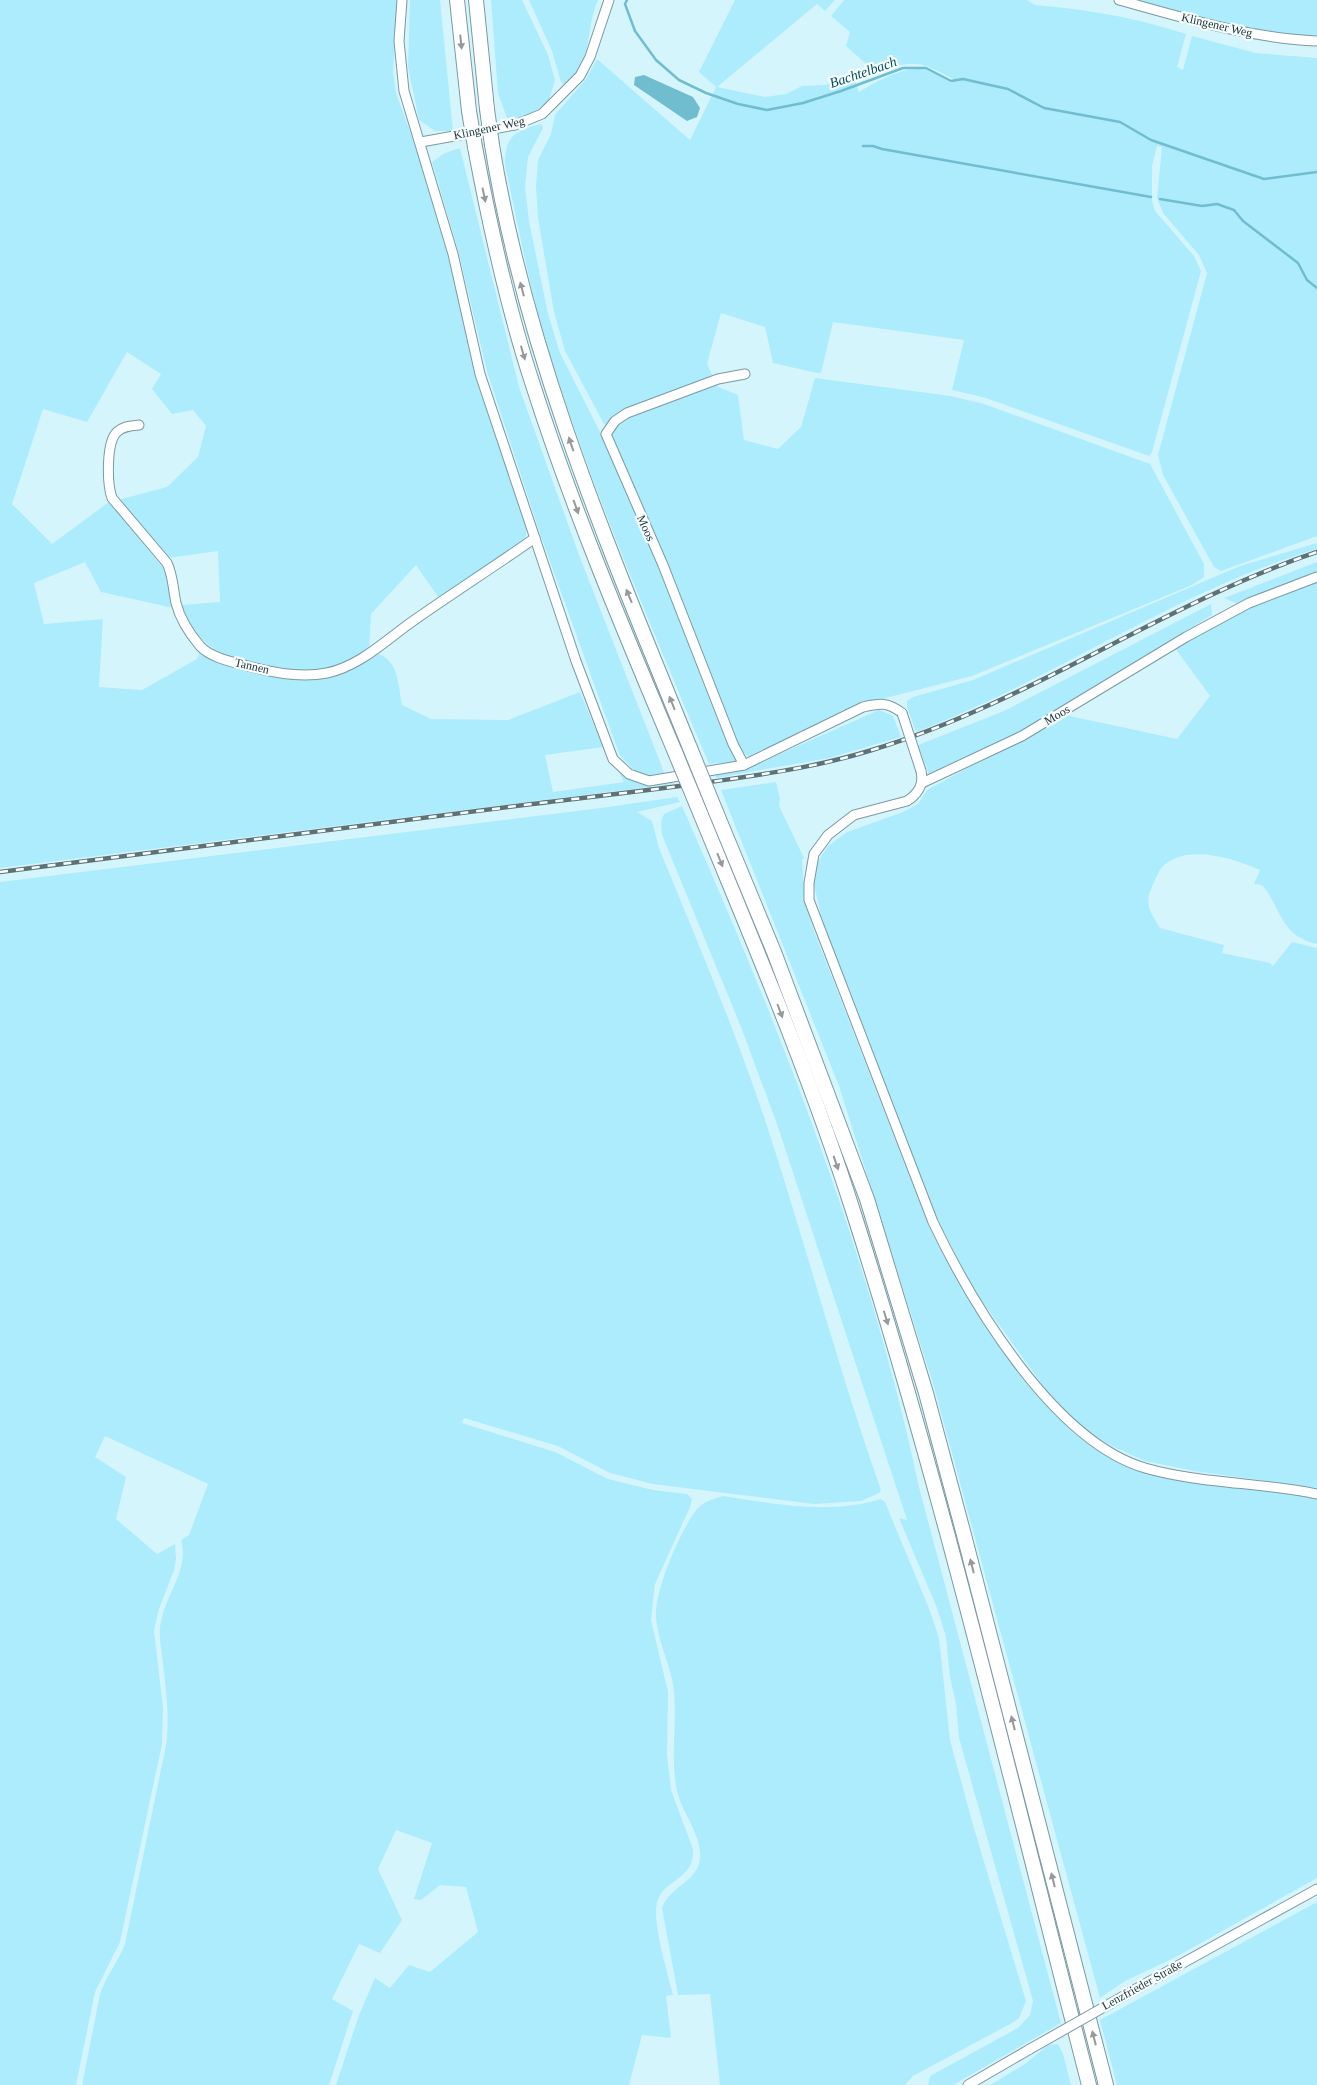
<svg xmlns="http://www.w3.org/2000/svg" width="1317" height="2085" font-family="Georgia,serif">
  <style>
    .green { fill: #adecfd }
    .water { fill: #71bdd0 }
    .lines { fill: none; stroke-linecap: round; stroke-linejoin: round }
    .stream { stroke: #71bdd0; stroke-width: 2.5 }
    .minor-casing { stroke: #7b99a0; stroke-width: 11 }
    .highway-casing { stroke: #7b99a0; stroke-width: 16 }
    .minor { stroke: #fff; stroke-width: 9 }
    .highway { stroke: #fff; stroke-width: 14 }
    .rail-casing { stroke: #5e7175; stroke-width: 4.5 }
    .rail { stroke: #f6fdfe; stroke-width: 2.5; stroke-dasharray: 8; stroke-linecap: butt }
    .minor-bridge-casing { stroke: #7b99a0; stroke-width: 11; stroke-linecap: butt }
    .highway-bridge-casing { stroke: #7b99a0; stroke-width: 16; stroke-linecap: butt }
    .minor-bridge { stroke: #fff; stroke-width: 9 }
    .highway-bridge { stroke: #fff; stroke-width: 14 }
    .oneway { fill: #949a9c }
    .labels { text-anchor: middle; stroke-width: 4.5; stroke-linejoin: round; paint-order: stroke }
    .street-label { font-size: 12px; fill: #293639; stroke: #f6fdfe }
    .water-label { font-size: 14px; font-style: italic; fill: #034b59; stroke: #f6fdfe }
  </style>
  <rect width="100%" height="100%" fill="#d5f5fd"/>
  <!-- green -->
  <g class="green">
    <path d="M0,0H397L393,72L396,93L415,145L448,256L475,376L527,529L525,540L476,575L439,598L416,565L371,614L369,651C333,675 304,675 263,666C222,657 197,647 182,605L220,602L218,551L168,558L118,500L167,487L198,457L206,426L193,410L172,414L152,389L161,374L127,352L87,422L43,409L12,504L52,544L109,502L165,570L173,608L101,592L85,562L34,583L44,624L103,619L99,687L142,690L197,659L200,652C258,678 321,693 375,653C399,659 398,684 402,705L431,719L508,720L580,692L603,747L545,755L553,792L624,782L620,774L632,768L620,756L540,534L487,371L458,250L432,162L445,153L460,148L519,387L579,555L664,772L673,784L0,868Z"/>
    <path d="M410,0H440L453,131H435L419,120L408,67Z"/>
    <path d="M491,0H522L548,55L555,80L548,104L533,113L508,121L498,93Z"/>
    <path d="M529,0H598C584,32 595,60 565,85L561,82L552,51Z"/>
    <path d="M735,0H835L825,11L817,4L717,87L765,97L786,94L802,86L825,85L854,77L859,92C878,81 904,65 927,70C935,72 944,80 952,83L953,79C915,58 915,62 874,71L846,46L850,32L831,16L844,0H1027L1035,5C1091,10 1133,17 1186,34L1177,67L1183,70L1192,36L1256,53L1317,58V536L1221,571L1214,567L1163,475L1158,455L1207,273L1199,255L1163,213L1157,198L1162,147L1157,146L1152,166V200L1155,211L1194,256L1201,271L1152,452L1149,456L986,398L952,390L964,340L833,322L821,373H817L773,363L765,327L721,313L707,364L713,377C676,389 638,400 608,425L604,424L565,351L554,312L538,218L536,186L538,160L551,134L555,115L586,79L597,59L690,140L716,87L699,72Z"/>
    <path d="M1129,0H1317V37L1263,34Z"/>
    <path d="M541,124L543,128L528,157L525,187L529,221L548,314L560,353L602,436L660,567L736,756L735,762L709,764C655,635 599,507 556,374C533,306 520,235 505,165C505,136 514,131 541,124Z"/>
    <path d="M815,378L951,396L984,404L1150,464L1204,564V577L1192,585L972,676L862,704L753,756H747L736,743L611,438C613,426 619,422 628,415L715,382L718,387L738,395L744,440L778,449L801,427Z"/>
    <path d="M1317,543V549C1175,591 1054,680 916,732L907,707V701L913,697L973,680L1240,566Z"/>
    <path d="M1317,562V574L1238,604L1224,598Z"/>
    <path d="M1317,579V944C1282,937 1281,910 1264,887C1261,884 1257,885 1254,884L1260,870C1233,858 1189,844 1164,865C1159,869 1157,877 1154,882C1144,904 1148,908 1160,928L1224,945L1222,953L1270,963L1273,966L1292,942L1317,948V1488L1194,1471L1145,1461L1114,1447L1084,1430L1057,1405L974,1290L938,1220L824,930L814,884L817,863L828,846L847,832L903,812L918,804L927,790L1065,715L1177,739L1210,696L1175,648L1254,605Z"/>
    <path d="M1211,604L1212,615C1142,658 1073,703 1001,742C978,754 955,770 929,775L918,745L1004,711Z"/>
    <path d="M879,710L893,716L901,737L829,758L716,778L715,775L757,764Z"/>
    <path d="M776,782L780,799L779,806L804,858L802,860L805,902L814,931L928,1224C947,1266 971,1303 998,1341C1036,1394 1078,1454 1145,1472C1201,1488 1260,1487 1317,1499V1878L1174,1958L1125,1981L1100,1998L934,1387L839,1086L721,790Z"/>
    <path d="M677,797L680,802L637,812L652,821L659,848C697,941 737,1034 768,1129C807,1249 839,1371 881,1490L879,1493L861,1501L814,1504L653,1484L610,1473L558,1446L464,1418L462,1423L555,1452L608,1479L653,1490L687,1494L692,1499L690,1507L655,1584L651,1620L668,1692L667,1755L671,1790L693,1849C695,1881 663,1878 657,1903C652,1921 668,1975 673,1995L666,1996L671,2038L642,2035L629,2085H336L359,2015L375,1978L390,1988L409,1965L430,1972L478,1932L466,1887L440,1885L421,1900L414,1899L432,1843L396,1830L378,1869L402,1920L380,1953L359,1944L332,1999L353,2011L329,2085H82L100,1994C106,1976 118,1962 125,1944L166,1745C170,1717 166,1691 163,1664C162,1653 159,1640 160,1629C162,1598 190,1572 181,1540L189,1535L208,1484L105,1436L95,1457L126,1477L116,1519L157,1554L175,1544L176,1559L174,1570L159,1609L154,1630L163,1708L162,1744L120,1942L95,1992L76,2085H0V882L601,808Z"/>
    <path d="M682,806C779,1026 869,1251 919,1487L1061,2023L953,2085H928L930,2076L1018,2028L1030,2015L1033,2001L959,1738L956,1704L950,1677L946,1637L937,1608L899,1518L907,1520L777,1124L741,1027L662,835L661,822L664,814Z"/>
    <path d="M723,1496C775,1504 830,1515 881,1499L885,1502L930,1611L939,1638L950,1740L973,1825L1026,2001L1019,2018L1012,2023L913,2076L905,2085H720L710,1994L678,1995L662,1908C669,1887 699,1881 700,1858C702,1835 682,1813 677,1791C670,1758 677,1725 674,1692C672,1667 658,1644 656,1618C654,1591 680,1531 697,1509C704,1501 714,1499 723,1496Z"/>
    <path d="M1317,1902V2085H1117L1100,2020Z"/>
    <path d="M1058,2044L1063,2054L1071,2085H990L1025,2064L1048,2045Z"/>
  </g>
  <!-- water -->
  <path class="water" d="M644,75L693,97L700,108L697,117L687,121L634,85L635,77Z"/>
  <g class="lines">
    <!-- stream -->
    <g class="stream">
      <path d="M627,0L625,4L635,31L656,60L679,80L706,93L738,104L767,110L803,103L841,91L903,68H926L951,81L963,79L1008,89L1044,108L1120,122L1151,140L1264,179L1317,172"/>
      <path d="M863,146H873L882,149L1151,197"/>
      <path d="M1160,199L1202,206L1217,204L1234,210L1243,221L1298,263L1307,280L1317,288"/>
    </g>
    <defs>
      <g id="minor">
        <path d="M402,0L399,41L404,91L453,254L480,374L576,661L613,759L629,774L649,781L744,765L863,707C880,703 888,702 902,713"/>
        <path d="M1119,0C1184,18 1249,38 1317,41"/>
        <path d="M421,142L515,125L542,114L580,76L590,57L609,0"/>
        <path d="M139,425C131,426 123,426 117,432C106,442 107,484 112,498L167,563C173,575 173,589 176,603C180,619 189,633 200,646C211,658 233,662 248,666C273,673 301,678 327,673C360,666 386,640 413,621C453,593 495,566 535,538"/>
        <path d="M744,765L733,744L663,565L606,434L615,421L627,413L718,379L745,374"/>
        <path d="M921,771C924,784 919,793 907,801L854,815L828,835L814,854L809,883V900L933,1222C972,1304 1054,1441 1145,1468C1201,1484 1260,1482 1317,1494"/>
        <path d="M922,783L1022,736L1186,637L1249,603L1317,577"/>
        <path d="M1143,1985L1317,1889"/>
        <path d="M968,2085L1030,2049"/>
      </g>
      <g id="highway">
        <path d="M457,0L469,111"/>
        <path d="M476,0L487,109"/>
        <path d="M492,145C526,356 610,551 690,748"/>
        <path d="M475,147C490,227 507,306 532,382C572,508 624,631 675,752"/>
        <path d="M716,812L774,952L867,1199L926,1393L964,1535L1106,2085"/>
        <path d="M701,815C755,946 811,1078 854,1214C945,1500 1014,1794 1089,2085"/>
      </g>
    </defs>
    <!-- minor casing -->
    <use href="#minor" class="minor-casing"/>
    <!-- highway casing -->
    <use href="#highway" class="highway-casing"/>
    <!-- minor -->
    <use href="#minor" class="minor"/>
    <!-- highway -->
    <use href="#highway" class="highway"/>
    <defs>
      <path id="rail" d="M0,872C177,849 355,827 532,804C591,797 651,790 710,782C765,774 818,767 872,750C1029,703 1162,604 1317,552"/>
    </defs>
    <!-- rail casing -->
    <use href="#rail" class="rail-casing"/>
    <!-- rail -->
    <use href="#rail" class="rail"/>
    <defs>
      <g id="minor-bridge">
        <path d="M902,713L921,771"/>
        <path d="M1030,2049L1143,1985"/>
      </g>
      <g id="highway-bridge">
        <path d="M487,109L492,145"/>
        <path d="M469,111L475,147"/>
        <path d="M690,748L716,812"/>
        <path d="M675,752L701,815"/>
      </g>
    </defs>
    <!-- minor-bridge casing -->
    <use href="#minor-bridge" class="minor-bridge-casing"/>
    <!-- highway-bridge casing -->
    <use href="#highway-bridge" class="highway-bridge-casing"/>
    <!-- minor-bridge -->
    <use href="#minor-bridge" class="minor-bridge"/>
    <!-- highway-bridge -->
    <use href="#highway-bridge" class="highway-bridge"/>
  </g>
  <!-- one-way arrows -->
  <defs><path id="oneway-solid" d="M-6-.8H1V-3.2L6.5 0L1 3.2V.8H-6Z" transform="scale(1.25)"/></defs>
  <g class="oneway">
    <use href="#oneway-solid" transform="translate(461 42) rotate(84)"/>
    <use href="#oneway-solid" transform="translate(484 195) rotate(78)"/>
    <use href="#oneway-solid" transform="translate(522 289) rotate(-105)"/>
    <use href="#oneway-solid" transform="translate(523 353) rotate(74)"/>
    <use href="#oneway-solid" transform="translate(571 444) rotate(-109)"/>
    <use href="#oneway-solid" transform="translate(576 507) rotate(70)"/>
    <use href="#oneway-solid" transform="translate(629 596) rotate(-112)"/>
    <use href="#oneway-solid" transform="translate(672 703) rotate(-112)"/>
    <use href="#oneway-solid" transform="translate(720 860) rotate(68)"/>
    <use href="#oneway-solid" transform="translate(780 1011) rotate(69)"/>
    <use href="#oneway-solid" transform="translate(836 1163) rotate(71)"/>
    <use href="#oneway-solid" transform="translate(886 1318) rotate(73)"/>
    <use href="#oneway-solid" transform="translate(972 1566) rotate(-104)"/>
    <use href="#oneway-solid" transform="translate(1013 1723) rotate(-104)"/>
    <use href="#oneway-solid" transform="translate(1053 1880) rotate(-104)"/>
    <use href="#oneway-solid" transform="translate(1094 2038) rotate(-104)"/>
  </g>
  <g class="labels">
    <!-- street labels -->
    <g class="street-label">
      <text transform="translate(1217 25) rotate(13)" y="4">Klingener Weg</text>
      <text transform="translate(489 128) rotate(-12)" y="4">Klingener Weg</text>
      <text transform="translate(646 528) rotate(66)" y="4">Moos</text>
      <text transform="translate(252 666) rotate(13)" y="4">Tannen</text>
      <text transform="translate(1057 715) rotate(-31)" y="4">Moos</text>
      <text transform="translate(1142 1985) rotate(-29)" y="4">Lenzfrieder Straße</text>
    </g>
    <!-- water labels -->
    <g class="water-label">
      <text transform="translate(863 72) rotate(-19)" y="5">Bachtelbach</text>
    </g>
  </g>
</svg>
